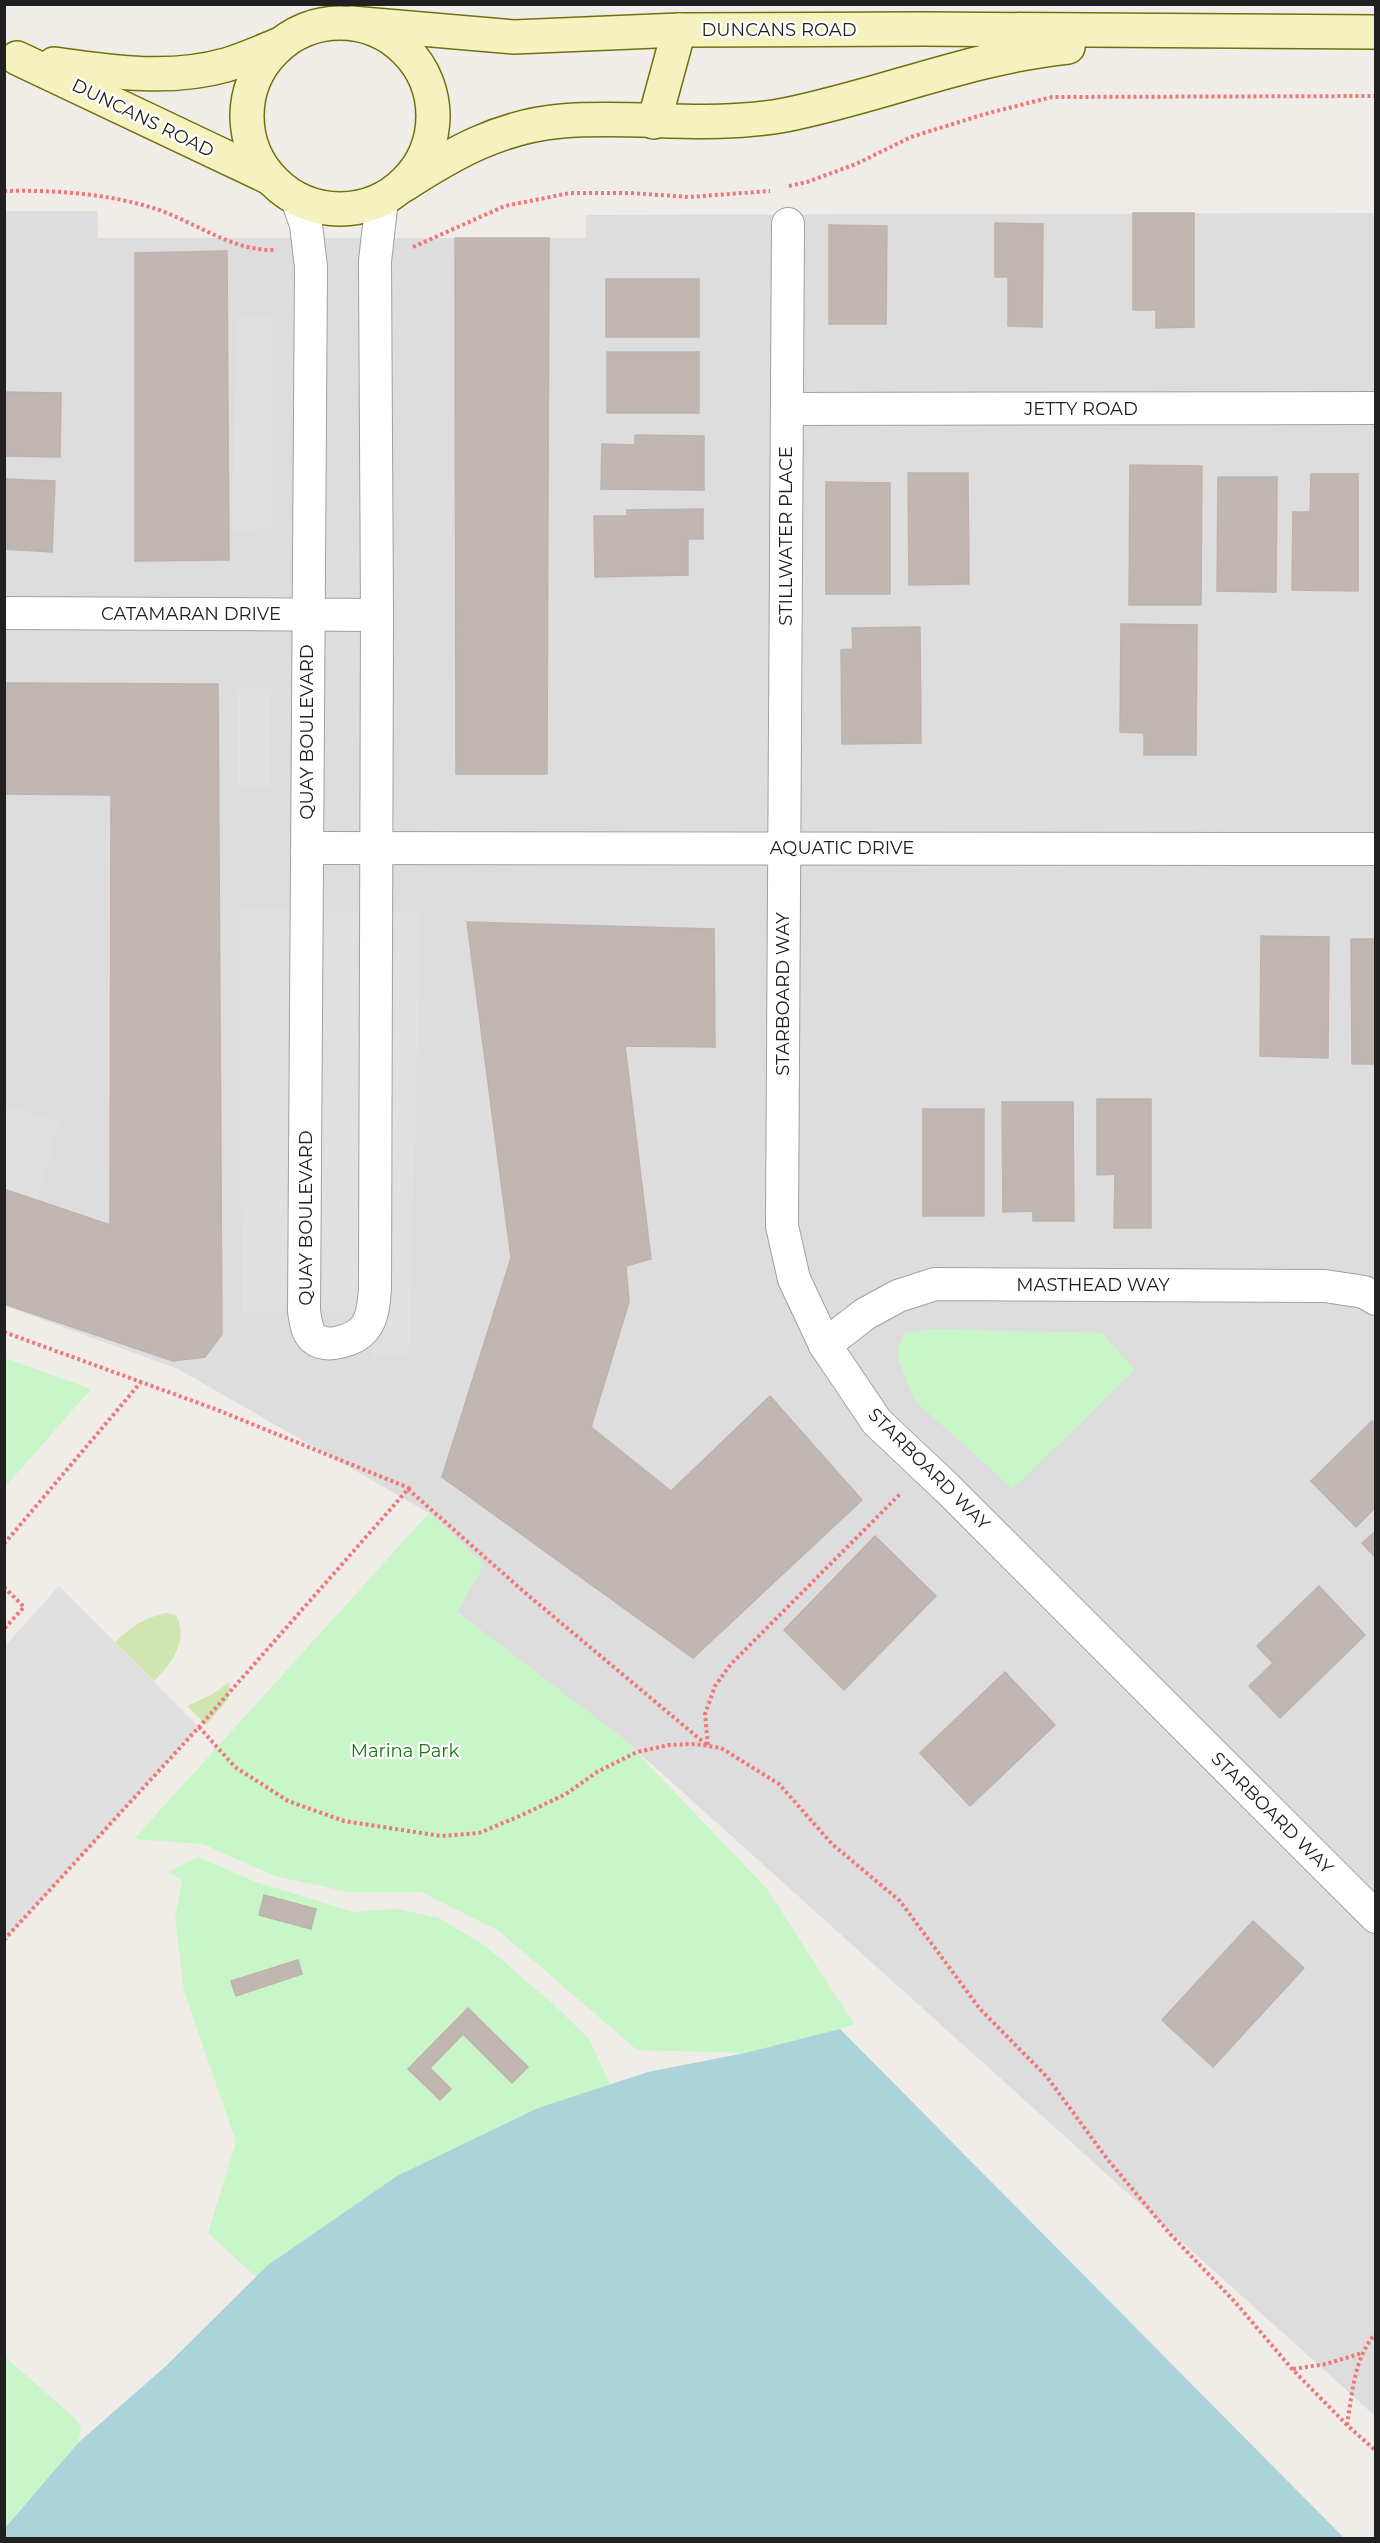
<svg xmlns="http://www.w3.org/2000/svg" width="1380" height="2543" font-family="Montserrat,sans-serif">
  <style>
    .residential { fill: #dedddd }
    .grass { fill: #d0e6b1 }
    .park { fill: #c9f6c8 }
    .parking { fill: #e0e0e0 }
    .water { fill: #abd4da }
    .building { fill: #c0b7b3; stroke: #c0b2aa; stroke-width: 1.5 }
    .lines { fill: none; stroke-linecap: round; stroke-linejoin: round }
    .street-casing { stroke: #a1a1a1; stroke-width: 34 }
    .secondary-casing { stroke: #70700d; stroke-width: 36 }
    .path { stroke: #f07778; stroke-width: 4; stroke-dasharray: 3 3; stroke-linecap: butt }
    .street { stroke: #fff; stroke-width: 32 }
    .secondary { stroke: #f5f2bf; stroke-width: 33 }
    .labels { text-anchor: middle; stroke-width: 4.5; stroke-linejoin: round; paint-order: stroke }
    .street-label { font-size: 18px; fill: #202020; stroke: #fff }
    .park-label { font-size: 18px; fill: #167714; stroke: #fff }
  </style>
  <rect width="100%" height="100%" fill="#f0ece7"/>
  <!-- residential -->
  <path class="residential" d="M4,211H97L98,238H586V215L1375,213V2416L626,1741L457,1612L484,1564L429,1513L178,1369L5,1306Z"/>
  <!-- grass -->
  <g class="grass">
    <path d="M166,1613L176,1615C189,1639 172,1664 154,1681L115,1642C129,1628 146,1617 166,1613Z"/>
    <path d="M230,1682L228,1699L206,1725L187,1706L211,1695Z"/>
  </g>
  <!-- park -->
  <g class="park">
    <path d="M930,1329L1102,1333L1135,1370L1013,1489L915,1401L898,1359V1346L905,1333Z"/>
    <path d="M5,1358L91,1389L5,1487L4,1358Z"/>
    <path d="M429,1513L484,1564L457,1612L626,1741L767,1889L854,2024L840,2029L745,2053L637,2050L499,1931L421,1892H348L275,1876L203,1844L134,1839Z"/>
    <path d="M198,1857L256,1882L354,1912L398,1909L439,1918L484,1945L551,2002L589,2039L610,2084L520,2117L383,2186L256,2277L208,2233L236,2142L184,1991L175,1918L182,1880L168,1872Z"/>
    <path d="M5,2357L76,2419L81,2428L78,2443L5,2528Z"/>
  </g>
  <!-- parking -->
  <g class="parking">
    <path d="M236,318H273L271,529L232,530Z"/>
    <path d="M237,688L271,689L270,786L238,787Z"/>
    <path d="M239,910L421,912L409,1357L372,1356L383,1314L308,1310L242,1313Z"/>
    <path d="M5,1104L59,1122L37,1201L5,1189Z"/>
    <path d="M59,1586L199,1727L5,1940V1646Z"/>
  </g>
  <!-- water -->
  <path class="water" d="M840,2029L1344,2538H5V2528L78,2443L166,2366L268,2265L397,2176L538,2108L648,2072L745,2053Z"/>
  <!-- building -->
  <g class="building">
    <path d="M1133,213H1194V327L1156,328V310H1133Z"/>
    <path d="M995,223L1043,224L1042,327L1008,326V277H995Z"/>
    <path d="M829,225L887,226L886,324H829Z"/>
    <path d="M455,238H549L547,774H456Z"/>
    <path d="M227,251L229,560L135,561V253Z"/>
    <rect x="606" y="279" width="93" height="58"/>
    <rect x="607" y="352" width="92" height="61"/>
    <path d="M4,392L61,393L60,457L4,456Z"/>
    <path d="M635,435L704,436V490L601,489L602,444L635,445Z"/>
    <path d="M1130,465L1202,466L1201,605H1129Z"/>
    <path d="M908,473H968L969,584L909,585Z"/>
    <path d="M1311,474H1358V591L1292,590L1293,512H1310Z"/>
    <path d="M1218,477H1277L1276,592L1217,591Z"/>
    <path d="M4,479L55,481L52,552L4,549Z"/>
    <path d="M826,482L890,483V594H826Z"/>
    <path d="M703,509V539H688V575L595,577L594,516H627V510Z"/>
    <path d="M1121,624L1197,625L1196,755H1144V733L1120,732Z"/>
    <path d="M920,627L921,743L842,744L841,650L853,649L852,628Z"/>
    <path d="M4,683L218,684L222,1334L205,1357L173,1361L4,1304V1189L110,1225L111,795L4,794Z"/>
    <path d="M467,922L714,929L715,1047L625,1046L651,1259L626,1266L629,1302L591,1427L671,1491L770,1396L862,1500L693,1658L442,1477L511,1258Z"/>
    <path d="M1261,936L1329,937L1328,1058L1260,1056Z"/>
    <path d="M1351,939H1376V1064H1352Z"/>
    <path d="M1097,1099H1151V1228H1114L1115,1174L1097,1175Z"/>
    <path d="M1002,1102H1073L1074,1221H1033V1211L1003,1212Z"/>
    <rect x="923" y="1109" width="61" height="107"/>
    <path d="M1372,1421L1376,1425V1507L1356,1527L1311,1481Z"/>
    <path d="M1376,1531V1558L1362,1543Z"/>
    <path d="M875,1536L936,1596L844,1690L784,1630Z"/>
    <path d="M1319,1586L1365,1635L1280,1718L1249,1686L1273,1663L1257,1646Z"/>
    <path d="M1005,1672L1055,1725L970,1806L920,1753Z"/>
    <path d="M264,1895L316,1909L311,1929L259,1915Z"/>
    <path d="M1253,1921L1304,1968L1213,2067L1162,2020Z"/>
    <path d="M298,1960L302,1974L236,1996L231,1981Z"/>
    <path d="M468,2008L528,2067L512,2083L463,2034L430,2068L451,2089L440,2100L408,2069Z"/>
  </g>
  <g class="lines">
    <defs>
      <g id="street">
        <path d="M297,199L306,225L311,267L304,1311C306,1321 306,1334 316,1340C329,1348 355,1340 364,1329C373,1319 374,1302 375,1289L377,615L375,261L382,200"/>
        <path d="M788,224L782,1226L794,1279L825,1345L877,1422L947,1488L1376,1917"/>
        <path d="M787,409L1376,408"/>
        <path d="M4,613L377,615"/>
        <path d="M308,848L1376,849"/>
        <path d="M825,1345L865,1314L898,1296L935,1284L1325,1286L1364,1292L1376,1299"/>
      </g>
      <g id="secondary">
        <circle cx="340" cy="116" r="93"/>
        <path d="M351,23L514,37L679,30L923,29L1376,32"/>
        <path d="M17,58L270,178"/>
        <path d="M54,64C111,72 169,81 226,65C243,60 261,52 278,45"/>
        <path d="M654,122L679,30"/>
        <path d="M404,185C453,153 501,126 562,121C636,115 711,129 785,115C880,96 971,57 1068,47"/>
      </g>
    </defs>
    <!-- street casing -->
    <use href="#street" class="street-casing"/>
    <!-- secondary casing -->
    <use href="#secondary" class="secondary-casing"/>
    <!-- path -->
    <g class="path">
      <path d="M789,186L807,182L856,164L911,137L985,114L1052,97L1376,96"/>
      <path d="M4,191C53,190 102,193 150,207C191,219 230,251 274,250"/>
      <path d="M413,247L505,206L570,193H630L689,197L770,191"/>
      <path d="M4,1332L215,1409L409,1488L199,1727L4,1940"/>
      <path d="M408,1489L523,1591L708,1746"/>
      <path d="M4,1544L141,1382"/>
      <path d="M4,1587L24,1607L4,1629"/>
      <path d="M199,1727L235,1767L288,1801L344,1821L441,1836L479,1833L522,1815L566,1794L597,1772L637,1752L669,1745L695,1744L721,1748L779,1784L832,1844L900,1901L980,2009L1047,2077L1108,2160L1171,2235L1235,2302L1292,2369L1347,2425L1376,2451"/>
      <path d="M708,1745L705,1714L715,1686L731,1664L900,1494"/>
      <path d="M1293,2369L1326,2364L1362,2353"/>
      <path d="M1347,2425C1352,2395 1354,2357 1376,2333"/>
    </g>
    <!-- street -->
    <use href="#street" class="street"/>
    <!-- secondary -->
    <use href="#secondary" class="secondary"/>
  </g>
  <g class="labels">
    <!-- street labels -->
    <g class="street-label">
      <text x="779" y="36">DUNCANS ROAD</text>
      <text transform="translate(143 118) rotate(26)" y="6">DUNCANS ROAD</text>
      <text x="1081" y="415">JETTY ROAD</text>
      <text transform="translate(786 536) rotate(-90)" y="6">STILLWATER PLACE</text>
      <text x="191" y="620">CATAMARAN DRIVE</text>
      <text transform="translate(307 732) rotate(-90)" y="6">QUAY BOULEVARD</text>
      <text x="842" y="854">AQUATIC DRIVE</text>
      <text transform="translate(783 994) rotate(-90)" y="6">STARBOARD WAY</text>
      <text transform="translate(306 1218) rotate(-90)" y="6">QUAY BOULEVARD</text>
      <text x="1093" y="1291">MASTHEAD WAY</text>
      <text transform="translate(929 1469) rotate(45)" y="6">STARBOARD WAY</text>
      <text transform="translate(1272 1813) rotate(45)" y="6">STARBOARD WAY</text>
    </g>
    <!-- park labels -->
    <g class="park-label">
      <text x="405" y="1757">Marina Park</text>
    </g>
  </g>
  <!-- border -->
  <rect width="1380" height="2543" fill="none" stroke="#202020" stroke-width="12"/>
</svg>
